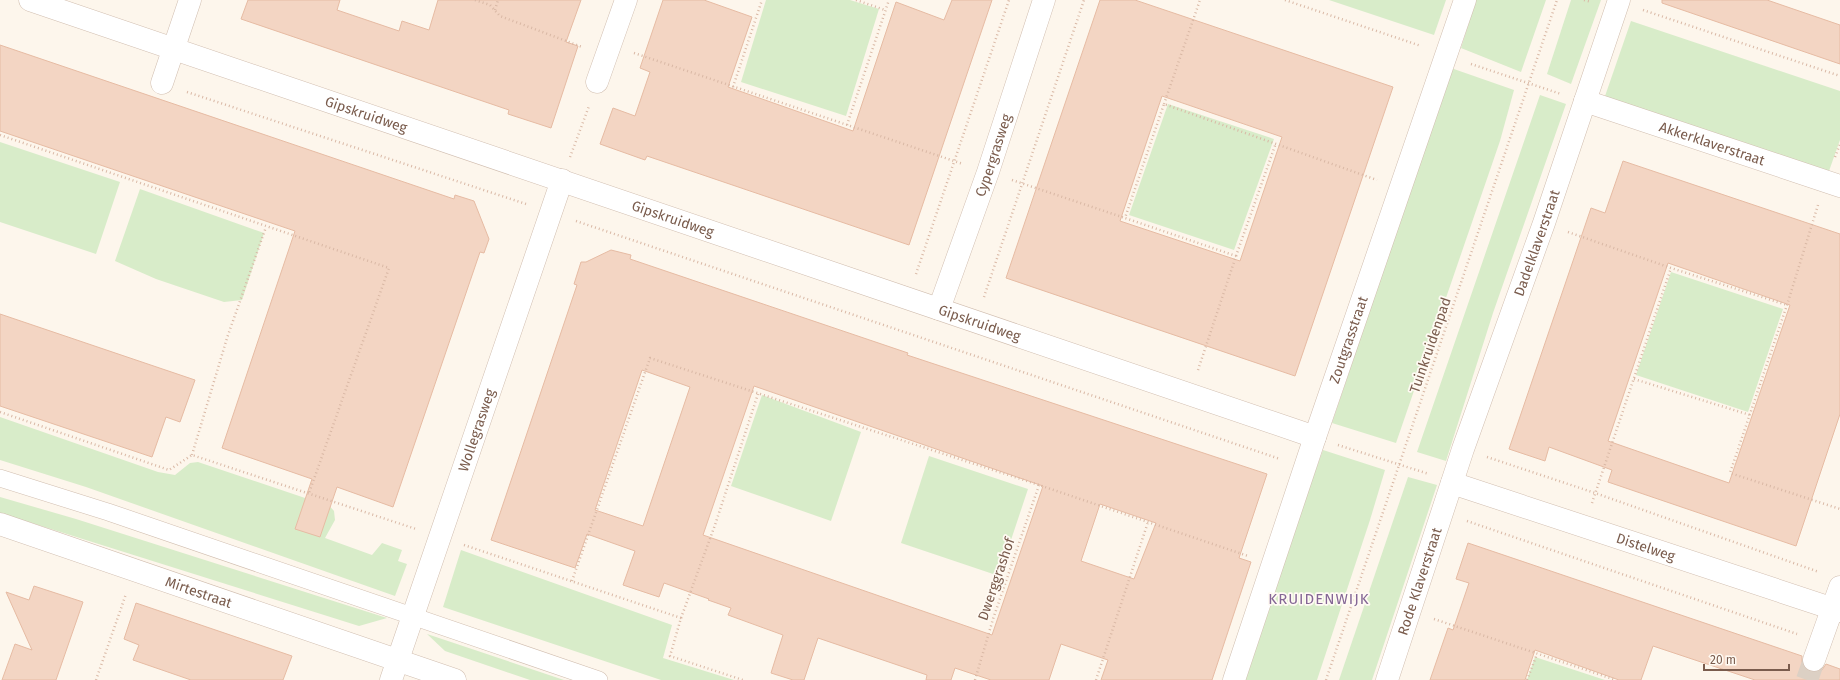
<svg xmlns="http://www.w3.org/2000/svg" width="1840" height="680" font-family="'Fira Sans',sans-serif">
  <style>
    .green { fill: #d8ecc9 }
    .building { fill: #f3d5c3; stroke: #e6bba3; fill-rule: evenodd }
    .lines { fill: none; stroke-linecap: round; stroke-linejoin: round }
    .street-tunnel { stroke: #dcd0c4; stroke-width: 22; stroke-dasharray: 22 11; stroke-linecap: butt }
    .lane-casing { stroke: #d1beb0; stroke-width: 18 }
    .street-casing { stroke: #d1beb0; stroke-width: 23 }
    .path { stroke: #d9b8a5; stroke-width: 2.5; stroke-dasharray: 1 3; stroke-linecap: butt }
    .lane { stroke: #fff; stroke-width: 17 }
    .street { stroke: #fff; stroke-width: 22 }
    .labels { text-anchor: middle; stroke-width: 3.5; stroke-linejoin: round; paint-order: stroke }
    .street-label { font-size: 14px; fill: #7a5c4d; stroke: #fffaf3 }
    .neighbourhood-label { font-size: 15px; letter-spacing: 1px; fill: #846695; stroke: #fffaf3 }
  </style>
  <rect width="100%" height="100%" fill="#fdf6ec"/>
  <!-- green -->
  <g class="green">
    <path d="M766,0H850L879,9L846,116L741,82Z"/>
    <path d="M1329,0H1446L1434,35Z"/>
    <path d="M1476,0H1546L1521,72L1461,48Z"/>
    <path d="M1571,0H1601L1571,84L1547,74Z"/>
    <path d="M1631,21L1840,91V140L1829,171L1604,99Z"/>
    <path d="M1451,68L1514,90L1500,141L1396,443L1332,423Z"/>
    <path d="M1540,95L1566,104L1493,313L1446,461L1417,452Z"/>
    <path d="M1168,104L1274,139L1234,250L1129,215Z"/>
    <path d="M0,142L120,182L96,254L0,222Z"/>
    <path d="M140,189L264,233L242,300L224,302L156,279L115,261Z"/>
    <path d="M1671,272L1783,309L1748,412L1636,375Z"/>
    <path d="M762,395L861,432L831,521L731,486Z"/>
    <path d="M0,417L158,472L175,475L190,463L198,462L308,499L325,501L334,511L335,520L325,538L372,555L382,543L402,550L398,561L407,564L395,596L86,487L0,460Z"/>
    <path d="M1323,450L1385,470L1370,520L1317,680H1245L1300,513Z"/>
    <path d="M929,456L1028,489L999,576L901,543Z"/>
    <path d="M1408,477L1437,485L1372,680H1339Z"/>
    <path d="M0,497L76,519L387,618L359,626L0,513Z"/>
    <path d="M461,550L672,625L663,658L734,680H661L443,607Z"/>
    <path d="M427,634L564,680H530L445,651Z"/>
    <path d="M1535,657L1605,680H1527Z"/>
  </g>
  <!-- building -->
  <g class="building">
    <path d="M248,0H340L337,10L399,31L402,21L429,30L438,0H581L566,42L578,46L551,128L508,114L509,110L241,19Z"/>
    <path d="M663,0H704L752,17L728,87L853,131L896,2L944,20L952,0H992L909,245L647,156L645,160L600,144L613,108L635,116L650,72L640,68Z"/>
    <path d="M1100,0H1135L1393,87L1295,376L1006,278ZM1162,96L1282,137L1240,261L1120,221Z"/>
    <path d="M1662,0H1767L1840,25V64L1662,3Z"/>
    <path d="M0,45L454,199L455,195L474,201L489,239L484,253L480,252L393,507L337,487L320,537L295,529L312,479L222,448L295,231L0,131Z"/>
    <path d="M1623,161L1840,234V414L1796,546L1608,482L1612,470L1549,447L1545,461L1509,449L1591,208L1605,213ZM1668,263L1790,305L1729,483L1608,441Z"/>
    <path d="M611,250L631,255L630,259L908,353L907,355L1267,474L1239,558L1251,562L1212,680H1101L1108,660L1061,644L1049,680H991L955,668L951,680H926L927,675L818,638L804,680H793L771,673L783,635L728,615L731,608L708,600L709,599L664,583L659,597L623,585L635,551L587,534L575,568L491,540L577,285L574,284L581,262H586ZM642,370L690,387L643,526L595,510ZM754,386L1043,486L992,635L703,535ZM1100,504L1156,523L1134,579L1081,561Z"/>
    <path d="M0,314L195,380L180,422L166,417L152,457L0,406Z"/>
    <path d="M1468,543L1802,656V662L1804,668L1810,672H1817L1822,670L1826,664L1840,669V680H1755L1653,646L1641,680H1619L1535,650L1525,680H1430L1448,628L1453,630L1469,583L1456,579Z"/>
    <path d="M34,586L83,602L56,680H2L15,644L32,650L6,592L29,600Z"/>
    <path d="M136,603L292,656L283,680H191L133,660L139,645L124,639Z"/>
  </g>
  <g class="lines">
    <!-- street-tunnel -->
    <path class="street-tunnel" d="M1807,680L1814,660"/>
    <defs>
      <path id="lane" d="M0,478L108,512L599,680"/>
      <g id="street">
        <path id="s1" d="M30,0L1315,437"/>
        <path d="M597,82L626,0"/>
        <path d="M162,83L190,0"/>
        <path id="s2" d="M1585,101L1840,186"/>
        <path id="s3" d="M939,309L988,172L1044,0"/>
        <path id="s4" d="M1452,483L1840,611"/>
        <path id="s5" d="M0,524L455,680"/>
        <path d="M1814,660L1840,587"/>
        <path id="s6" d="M391,680L562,180"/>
        <path id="s7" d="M1234,680L1315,437L1465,0"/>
        <path id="s8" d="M1387,680L1463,449L1544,223L1619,0"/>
      </g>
    </defs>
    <!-- lane casing -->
    <use href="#lane" class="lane-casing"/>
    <!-- street casing -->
    <use href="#street" class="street-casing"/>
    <!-- path -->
    <g class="path">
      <path d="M475,0L490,5L500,16L582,47"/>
      <path d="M856,0L885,10"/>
      <path d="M1285,0L1421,46"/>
      <path d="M1584,0L1591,2"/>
      <path d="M495,10L498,0"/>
      <path d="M1643,10L1840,76"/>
      <path d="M634,53L963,164"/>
      <path d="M1471,64L1561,94"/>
      <path d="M733,87L762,0"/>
      <path d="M187,92L526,204"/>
      <path d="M1164,104L1200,0"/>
      <path d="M847,125L889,0"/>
      <path d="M0,135L389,268L309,493"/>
      <path d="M570,157L589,106"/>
      <path d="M1835,157L1840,144"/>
      <path d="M1012,180L1125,218"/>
      <path d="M1818,205L1787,305L1730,473L1840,509"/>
      <path d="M576,221L1280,459"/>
      <path d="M1568,232L1671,268L1787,305"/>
      <path d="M1236,256L1276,143"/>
      <path d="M916,274L1009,0"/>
      <path d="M984,297L1084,0"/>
      <path d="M1198,370L1236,256L1125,218L1164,104L1377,180"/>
      <path d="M1634,379L1750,415"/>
      <path d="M0,412L169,470L192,455L416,529"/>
      <path d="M1338,445L1429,474"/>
      <path d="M192,455L227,338L266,227"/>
      <path d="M1487,457L1595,493L1819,572"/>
      <path d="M1592,503L1671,268"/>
      <path d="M1467,521L1797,634"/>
      <path d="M464,545L681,618L670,656L743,680"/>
      <path d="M572,581L650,358L1039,485L1248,556"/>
      <path d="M681,618L715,525L758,394"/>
      <path d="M1434,619L1616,680"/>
      <path d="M96,680L126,594"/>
      <path d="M975,680L993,619L1039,485"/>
      <path d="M1096,680L1148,522"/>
      <path d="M1326,680L1557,0"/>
      <path d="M1527,680L1537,654"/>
    </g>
    <!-- lane -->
    <use href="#lane" class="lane"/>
    <!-- street -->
    <use href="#street" class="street"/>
  </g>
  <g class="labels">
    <!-- street labels -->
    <g class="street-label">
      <text dy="5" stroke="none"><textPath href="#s1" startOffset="355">Gipskruidweg</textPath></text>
      <text dy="5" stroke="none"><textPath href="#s2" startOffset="134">Akkerklaverstraat</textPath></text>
      <text dy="5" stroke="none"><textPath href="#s3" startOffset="163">Cypergrasweg</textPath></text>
      <text dy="5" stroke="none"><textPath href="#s1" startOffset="679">Gipskruidweg</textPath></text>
      <text dy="5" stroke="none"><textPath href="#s8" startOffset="462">Dadelklaverstraat</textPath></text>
      <text dy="5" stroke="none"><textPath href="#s1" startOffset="1003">Gipskruidweg</textPath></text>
      <text dy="5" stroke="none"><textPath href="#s7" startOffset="359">Zoutgrasstraat</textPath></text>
      <text transform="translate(1430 345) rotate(-71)" y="5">Tuinkruidenpad</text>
      <text dy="5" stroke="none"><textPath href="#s6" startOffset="264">Wollegrasweg</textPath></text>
      <text dy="5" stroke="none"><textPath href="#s4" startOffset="204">Distelweg</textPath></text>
      <text transform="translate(996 579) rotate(-71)" y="5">Dwerggrashof</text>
      <text dy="5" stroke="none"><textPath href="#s8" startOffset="104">Rode Klaverstraat</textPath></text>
      <text dy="5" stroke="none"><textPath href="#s5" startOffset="210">Mirtestraat</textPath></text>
    </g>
    <!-- neighbourhood labels -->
    <g class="neighbourhood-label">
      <text x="1319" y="604">KRUIDENWIJK</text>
    </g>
  </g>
  <!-- scale -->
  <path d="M1704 664v6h85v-6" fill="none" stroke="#7a5c4d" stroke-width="2"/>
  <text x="1710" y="664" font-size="12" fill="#7a5c4d" stroke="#fffaf3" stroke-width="3" paint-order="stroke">20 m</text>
</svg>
